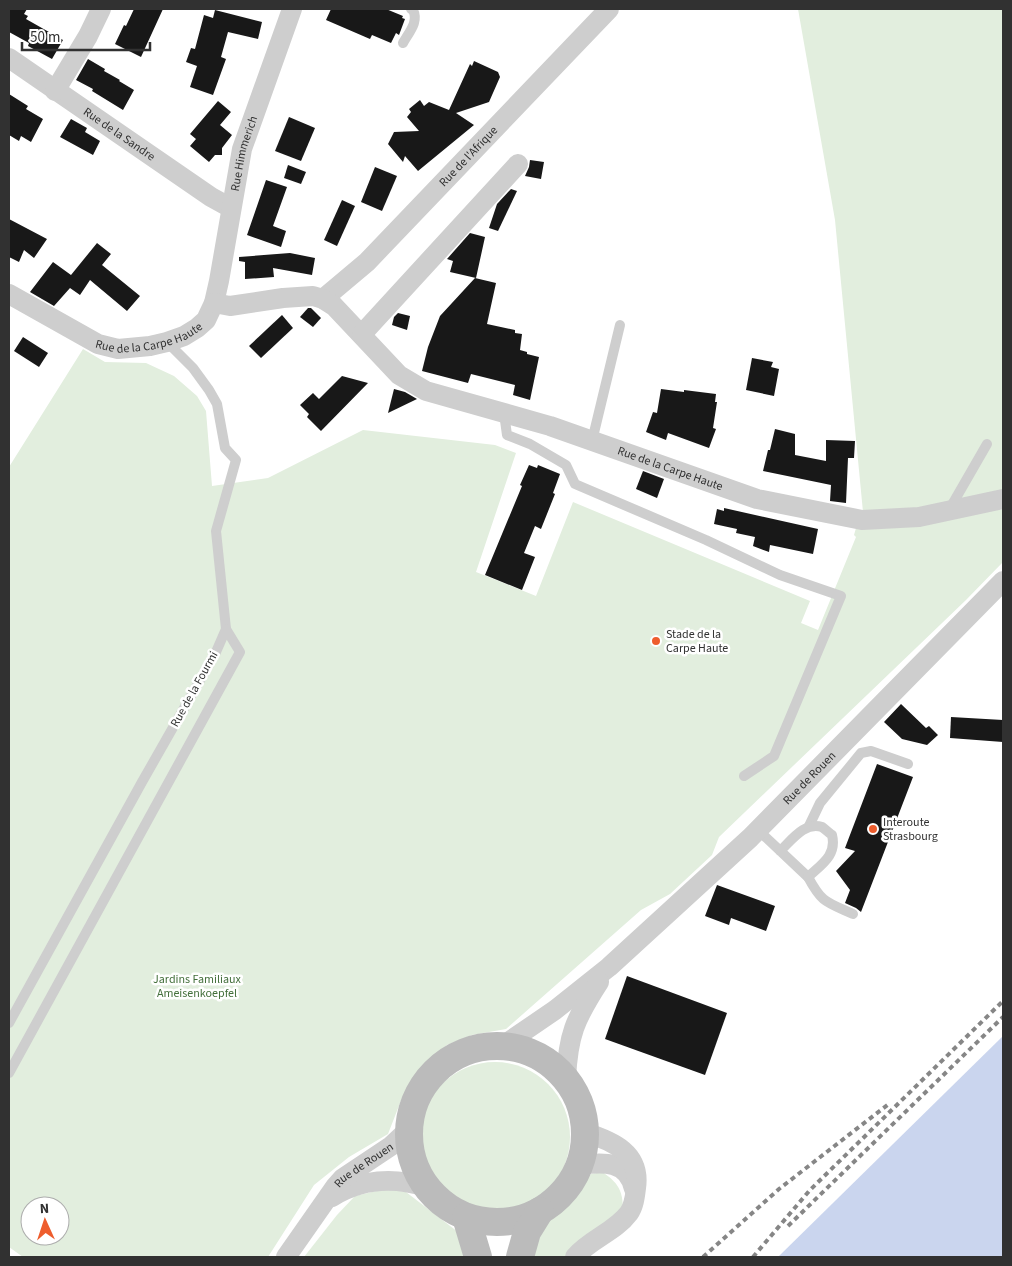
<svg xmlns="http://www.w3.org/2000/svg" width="1012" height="1266" font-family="'Source Sans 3',sans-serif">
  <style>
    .green { fill: #e2eede; fill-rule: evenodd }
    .water { fill: #cad5ee }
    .building { fill: #181818 }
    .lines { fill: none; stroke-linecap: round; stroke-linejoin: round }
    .lane { stroke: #cecece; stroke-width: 10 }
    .street { stroke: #cecece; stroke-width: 20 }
    .secondary { stroke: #bbb; stroke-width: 28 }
    .rail { stroke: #868686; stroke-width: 4; stroke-dasharray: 5 4; stroke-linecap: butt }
    .poi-dot { fill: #ee5d2d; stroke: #fff; stroke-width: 2 }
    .labels { text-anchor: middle; stroke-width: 5; stroke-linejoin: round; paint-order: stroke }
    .street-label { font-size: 12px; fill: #313131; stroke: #fff }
    .poi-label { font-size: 12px; fill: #313131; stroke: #fff; text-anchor: start }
    .park-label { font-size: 12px; fill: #436f3b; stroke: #fff }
  </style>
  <rect width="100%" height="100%" fill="#fff"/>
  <!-- green -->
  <g class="green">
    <path d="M798,9H1003V490L918,509L863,512L835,220Z"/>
    <path d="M83,349L105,362L146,363L174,376L197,396L206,411L212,486L268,478L363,430L495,445L516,453L476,572L536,596L573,502L810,601L801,623L818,630L856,537L854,535L856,528L1003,509V562L966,600L719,837L712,855L670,894L641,910L506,1029L472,1035L447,1045L428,1060L402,1098L388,1134L349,1157L314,1185L268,1257H23L9,1247V467ZM30,1206H60V1236H30Z"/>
    <circle cx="495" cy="1137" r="75"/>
    <path d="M602,1172C618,1182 623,1191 623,1209L566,1257H528L547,1222L565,1209L591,1174Z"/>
    <path d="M385,1189L406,1192L458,1232L468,1257H304L337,1215L355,1196Z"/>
  </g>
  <!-- water -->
  <path class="water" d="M1003,1036V1257H778Z"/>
  <!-- building -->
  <g class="building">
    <path d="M9,9H27L24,14L28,16L26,19L63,40L52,59L28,46L29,43L9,32Z"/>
    <path d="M134,9H163L141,57L115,44L124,25L126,26Z"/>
    <path d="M331,9H386L403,16L402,18L405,19L399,35L396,33L391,43L372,35L370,39L326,20Z"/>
    <path d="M215,10L262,22L258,39L228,32L221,57L226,59L213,95L190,87L197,66L186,62L191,48L195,49L204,15L213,18Z"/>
    <path d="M88,59L105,69L104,71L120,80L119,81L134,90L123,110L92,91L93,89L76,80Z"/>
    <path d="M474,61L498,72L500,77L489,102L456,113L474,125L418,171L405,156L403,162L388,144L394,132L419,131L407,117L411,112L409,109L420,100L424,106L429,102L449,110L470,64L472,66Z"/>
    <path d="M9,94L28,106L26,109L43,119L31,142L21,136L19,141L9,135Z"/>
    <path d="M218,101L231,112L220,125L232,135L222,148V155H215L209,162L190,146L196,139L190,134Z"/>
    <path d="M289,117L315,128L301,161L275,151Z"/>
    <path d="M71,119L87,128L85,132L100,141L93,155L60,137Z"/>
    <path d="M530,160L544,162L541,179L525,176L529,167Z"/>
    <path d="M288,165L306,172L301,184L284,178Z"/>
    <path d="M375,167L397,176L382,211L361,202Z"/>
    <path d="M266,180L287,187L273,226L286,231L281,247L247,235Z"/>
    <path d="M511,189L517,191L498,231L489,228L497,204Z"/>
    <path d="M342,200L355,206L337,246L324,240Z"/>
    <path d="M9,219L47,239L34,258L24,250L19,262L9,257Z"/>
    <path d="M470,233L485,237L476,278L450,272L453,261L447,259Z"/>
    <path d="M97,243L111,254L102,265L140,296L127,311L90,280L80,295L70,288L54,306L30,292L53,262L71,275Z"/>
    <path d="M290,253L315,258L312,275L273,268L274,277L245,279V262L239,261V257Z"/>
    <path d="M475,278L496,283L487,324L515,330V333L522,334L520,350L527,352V354L539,357L530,400L513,395L515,385L471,374L468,383L422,371L428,347L440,316Z"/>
    <path d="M308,308H311L321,318L313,327L300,317Z"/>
    <path d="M398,313L410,316L407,330L392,325L394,317Z"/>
    <path d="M282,315L293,328L261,358L249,346Z"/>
    <path d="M23,337L48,353L39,367L14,351Z"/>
    <path d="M752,358L773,362L771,367L779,369L774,396L746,390Z"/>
    <path d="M342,376L368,383L321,431L307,417L309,414L300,405L313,393L319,399Z"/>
    <path d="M394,389L405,392L417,399L388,413Z"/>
    <path d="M661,389L684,392V390L716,394L715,402H717L713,428L716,429L709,448L668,433L666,440L646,432L653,412L657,413Z"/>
    <path d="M775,429L795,434V455L826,461V440L855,441L854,458H848L846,503L830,501L831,485L763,471L768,450H770Z"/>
    <path d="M529,465L537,468L538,465L560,474L553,493L555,494L541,529L535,526L524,553L535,557L522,590L485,575L522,486L520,485Z"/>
    <path d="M643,471L664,479L657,498L636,489Z"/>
    <path d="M724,508L818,529L813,554L770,545L769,552L753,546L755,537L736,533L737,529L714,524L717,509L724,511Z"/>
    <path d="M901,704L926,728L929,726L938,735L927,745L902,739L884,722Z"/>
    <path d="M951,717L1003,720V742L950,738Z"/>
    <path d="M877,764L913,777L861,912L856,908L845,903L850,890L836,871L855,851L845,848Z"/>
    <path d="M717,885L775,906L766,931L731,918L729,925L705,916Z"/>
    <path d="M627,976L727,1013L705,1075L605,1039Z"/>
  </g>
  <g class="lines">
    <!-- lane -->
    <g class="lane">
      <path d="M403,43C409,32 419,22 413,10L411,9"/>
      <path d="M504,413L507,435L530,444L566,465L575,484L706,540L780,575L841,596L774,756L744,776"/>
      <path d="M592,441L620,325"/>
      <path d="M949,510L987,444"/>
      <path d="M809,826L820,803L861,753L871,751L908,764"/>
      <path d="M758,830L808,877C822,864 837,855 832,835C829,833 825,829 822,827C805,821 791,841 780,851"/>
      <path d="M808,877C822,903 826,902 853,914"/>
      <path d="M9,1023L142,782L216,652L226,629L216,531L236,460L225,448L217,404L209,390L193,368L167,342"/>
      <path d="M9,1073L240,652L226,629"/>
    </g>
    <!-- street -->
    <g class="street">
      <path id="s1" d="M9,58L211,197L231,208"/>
      <path d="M55,91L88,36L101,9"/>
      <path id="s2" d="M9,294L98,344L118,349L150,346L167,342L184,336L197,328L206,320L214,303L219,281L242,149L292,9"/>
      <path id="s3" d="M323,299L367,262L609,9"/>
      <path id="s4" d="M214,303L230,306L283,298L313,296L323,299L334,306L399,375L426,391L550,426L757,499L862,520L919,517L1003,499"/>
      <path d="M362,334L518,164"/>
      <path id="s5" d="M501,1047L555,1010L609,967L750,838L1003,581"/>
      <path d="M566,1079C568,1035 575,1019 599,982"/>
      <path d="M579,1165C603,1162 628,1160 634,1189"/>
      <path d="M332,1197C361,1179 394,1177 426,1187"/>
      <path id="s6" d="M286,1257L335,1187L343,1178L391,1146L408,1130"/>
      <path d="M575,1257C590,1239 615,1232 629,1213C634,1206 635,1196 636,1188C641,1153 613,1141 584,1132"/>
    </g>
    <!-- secondary -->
    <g class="secondary">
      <circle cx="497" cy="1134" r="88"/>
      <path d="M466,1217L478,1257"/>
      <path d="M520,1257L527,1232L540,1211"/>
    </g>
    <!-- rail -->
    <g class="rail">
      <path d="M788,1226L1003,1017"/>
      <path d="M703,1257L779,1189L890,1103"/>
      <path d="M753,1257L810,1190L1003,1001"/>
    </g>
  </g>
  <!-- markers -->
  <g class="poi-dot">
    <circle cx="656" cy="641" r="5"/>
    <circle cx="873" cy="829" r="5"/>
  </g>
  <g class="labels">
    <!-- street labels -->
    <g class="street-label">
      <text dy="4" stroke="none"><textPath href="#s1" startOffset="134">Rue de la Sandre</textPath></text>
      <text dy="4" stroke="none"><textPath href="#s2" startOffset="389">Rue Himmerich</textPath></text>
      <text dy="4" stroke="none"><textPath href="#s3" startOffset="204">Rue de l'Afrique</textPath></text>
      <text dy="4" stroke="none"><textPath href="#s2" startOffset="155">Rue de la Carpe Haute</textPath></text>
      <text dy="4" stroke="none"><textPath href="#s4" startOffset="506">Rue de la Carpe Haute</textPath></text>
      <text transform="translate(194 689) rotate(-61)" y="4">Rue de la Fourmi</text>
      <text dy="4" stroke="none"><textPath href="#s5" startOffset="410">Rue de Rouen</textPath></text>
      <text dy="4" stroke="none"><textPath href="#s6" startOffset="122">Rue de Rouen</textPath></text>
    </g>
    <!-- poi labels -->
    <g class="poi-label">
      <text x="666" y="638">Stade de la<tspan x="666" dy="14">Carpe Haute</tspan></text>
      <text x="883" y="826">Interoute<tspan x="883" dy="14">Strasbourg</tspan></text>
    </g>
    <!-- park labels -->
    <g class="park-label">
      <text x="197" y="983">Jardins Familiaux<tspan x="197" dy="14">Ameisenkoepfel</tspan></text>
    </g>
  </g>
  <!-- border -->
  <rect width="1012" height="1266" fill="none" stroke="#313131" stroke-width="20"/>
  <!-- north arrow -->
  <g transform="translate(45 1221) rotate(357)"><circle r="24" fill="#ffffff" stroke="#adadad"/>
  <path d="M0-4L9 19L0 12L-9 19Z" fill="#ee5d2d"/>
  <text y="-8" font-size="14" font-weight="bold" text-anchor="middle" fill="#313131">N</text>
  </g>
  <!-- scale -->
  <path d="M22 42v8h128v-8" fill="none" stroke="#313131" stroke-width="2.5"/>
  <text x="30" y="42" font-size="15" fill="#313131" stroke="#ffffff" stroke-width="4" paint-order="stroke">50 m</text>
</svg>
